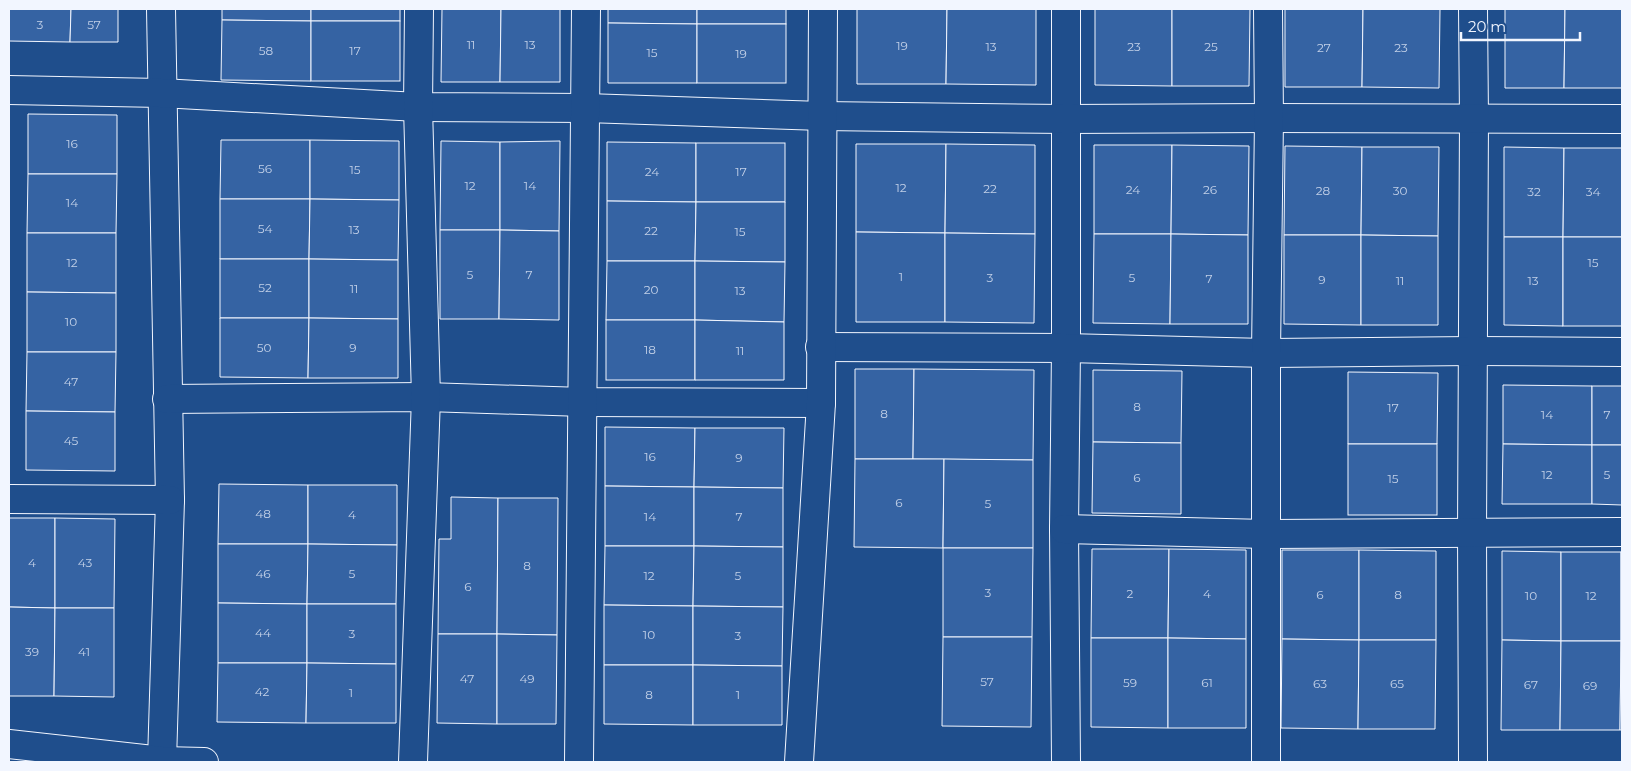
<svg xmlns="http://www.w3.org/2000/svg" width="1631" height="771" font-family="Montserrat,sans-serif">
  <style>
    .building { fill: #3563a3; stroke: #f2f6ff }
    .lines { fill: none; stroke-linecap: round; stroke-linejoin: round }
    .minor-casing { stroke: #f2f6ff; stroke-width: 30 }
    .minor { stroke: #1f4e8c; stroke-width: 28 }
    .labels { text-anchor: middle; stroke-width: 4; stroke-linejoin: round; paint-order: stroke }
    .number-label { font-size: 12px; fill: #c3d1e8 }
  </style>
  <rect width="100%" height="100%" fill="#1f4e8c"/>
  <!-- building -->
  <g class="building">
    <path d="M9,9H71L70,42L9,41Z"/>
    <path d="M71,9H118V42H70Z"/>
    <path d="M222,9H311V21L222,20Z"/>
    <rect x="311" y="9" width="89" height="12"/>
    <path d="M442,9H501L500,82H441Z"/>
    <path d="M501,9H560V82H500Z"/>
    <path d="M608,9H697V24L608,23Z"/>
    <rect x="697" y="9" width="89" height="15"/>
    <path d="M857,9H947L946,84H857Z"/>
    <path d="M947,9H1036V85L946,84Z"/>
    <path d="M1095,9H1172V86L1095,85Z"/>
    <path d="M1172,9H1250L1249,86H1172Z"/>
    <path d="M1285,9H1363L1362,87H1285Z"/>
    <path d="M1363,9H1440L1439,88L1362,87Z"/>
    <path d="M1505,9H1565L1564,88H1505Z"/>
    <path d="M1565,9H1622V88H1564Z"/>
    <path d="M222,20L311,21V81L221,80Z"/>
    <rect x="311" y="21" width="89" height="60"/>
    <path d="M608,23L697,24V83H608Z"/>
    <rect x="697" y="24" width="89" height="59"/>
    <path d="M28,114L117,115V174H28Z"/>
    <path d="M221,140H310V199H220Z"/>
    <path d="M310,140L399,141V200L310,199Z"/>
    <path d="M441,141L500,142V230H440Z"/>
    <path d="M560,141L559,231L500,230V142Z"/>
    <path d="M607,142L696,143V202L607,201Z"/>
    <rect x="696" y="143" width="89" height="59"/>
    <path d="M856,144H946L945,233L856,232Z"/>
    <path d="M946,144L1035,145V234L945,233Z"/>
    <path d="M1094,145H1172L1171,234H1094Z"/>
    <path d="M1172,145L1249,146L1248,235L1171,234Z"/>
    <path d="M1285,146L1362,147L1361,235H1284Z"/>
    <path d="M1362,147H1439L1438,236L1361,235Z"/>
    <path d="M1504,147L1564,148L1563,237H1504Z"/>
    <path d="M1564,148H1622V237H1563Z"/>
    <path d="M28,174H117L116,233H27Z"/>
    <path d="M220,199H310L309,259H220Z"/>
    <path d="M310,199L399,200L398,260L309,259Z"/>
    <path d="M607,201L696,202L695,261H607Z"/>
    <path d="M696,202H785V262L695,261Z"/>
    <path d="M440,230H500L499,319H440Z"/>
    <path d="M500,230L559,231V320L499,319Z"/>
    <path d="M856,232L945,233V322H856Z"/>
    <path d="M27,233H116V293L27,292Z"/>
    <path d="M945,233L1035,234L1034,323L945,322Z"/>
    <path d="M1094,234H1171L1170,324L1093,323Z"/>
    <path d="M1171,234L1248,235V324H1170Z"/>
    <path d="M1284,235H1361V325L1284,324Z"/>
    <path d="M1361,235L1438,236V325H1361Z"/>
    <path d="M1504,237H1563V326L1504,325Z"/>
    <rect x="1563" y="237" width="59" height="89"/>
    <rect x="220" y="259" width="89" height="59"/>
    <path d="M309,259L398,260V319L309,318Z"/>
    <path d="M607,261H695V320H606Z"/>
    <path d="M695,261L785,262L784,322L695,320Z"/>
    <path d="M27,292L116,293V352H27Z"/>
    <path d="M220,318H309L308,378L220,377Z"/>
    <path d="M309,318L398,319V378H308Z"/>
    <rect x="606" y="320" width="89" height="60"/>
    <path d="M695,320L784,322V380H695Z"/>
    <path d="M27,352H116L115,412L26,411Z"/>
    <path d="M855,369H914L913,459H855Z"/>
    <path d="M914,369L1034,370L1033,460L913,459Z"/>
    <path d="M1093,370L1182,371L1181,443L1093,442Z"/>
    <path d="M1348,372L1438,373L1437,444H1348Z"/>
    <path d="M1503,385L1592,386V445L1503,444Z"/>
    <rect x="1592" y="386" width="30" height="59"/>
    <path d="M26,411L115,412V471L26,470Z"/>
    <path d="M605,427L695,428L694,487L605,486Z"/>
    <path d="M695,428H784L783,488L694,487Z"/>
    <path d="M1093,442L1181,443V514L1092,513Z"/>
    <rect x="1348" y="444" width="89" height="71"/>
    <path d="M1503,444L1592,445V504H1502Z"/>
    <path d="M1592,445H1622V505L1592,504Z"/>
    <path d="M855,459H944L943,548L854,547Z"/>
    <path d="M944,459L1033,460V548H943Z"/>
    <path d="M219,484L308,485V544H218Z"/>
    <path d="M308,485H397V545L308,544Z"/>
    <path d="M605,486L694,487V546H605Z"/>
    <path d="M694,487L783,488V547L694,546Z"/>
    <path d="M451,497L498,498L497,634H438L439,539H451Z"/>
    <path d="M498,498H558L557,635L497,634Z"/>
    <path d="M9,518H55V608L9,607Z"/>
    <path d="M55,518L115,519L114,608H55Z"/>
    <path d="M218,544H308L307,604L218,603Z"/>
    <path d="M308,544L397,545L396,604H307Z"/>
    <path d="M605,546H694L693,606L604,605Z"/>
    <path d="M694,546L783,547V607L693,606Z"/>
    <path d="M943,548H1033L1032,637H943Z"/>
    <path d="M1092,549H1169L1168,638H1091Z"/>
    <path d="M1169,549L1246,550V639L1168,638Z"/>
    <path d="M1282,550H1359V640L1282,639Z"/>
    <path d="M1359,550L1436,551V640H1359Z"/>
    <path d="M1502,551L1561,552V641L1502,640Z"/>
    <rect x="1561" y="552" width="60" height="89"/>
    <rect x="1621" y="552" width="1" height="89"/>
    <path d="M218,603L307,604V663H218Z"/>
    <path d="M307,604H396V664L307,663Z"/>
    <path d="M604,605L693,606V665H604Z"/>
    <path d="M693,606L783,607L782,666L693,665Z"/>
    <path d="M9,607L55,608L54,696H9Z"/>
    <path d="M55,608H114V697L54,696Z"/>
    <path d="M438,634H497V724L437,723Z"/>
    <path d="M497,634L557,635L556,724H497Z"/>
    <path d="M943,637H1032L1031,727L942,726Z"/>
    <path d="M1091,638H1168V728L1091,727Z"/>
    <path d="M1168,638L1246,639V728H1168Z"/>
    <path d="M1282,639L1359,640L1358,729L1281,728Z"/>
    <path d="M1359,640H1436L1435,729H1358Z"/>
    <path d="M1502,640L1561,641L1560,730H1501Z"/>
    <path d="M1561,641H1621L1620,730H1560Z"/>
    <path d="M1621,641H1622V730H1620Z"/>
    <path d="M218,663H307L306,723L217,722Z"/>
    <path d="M307,663L396,664V723H306Z"/>
    <path d="M604,665H693V725L604,724Z"/>
    <path d="M693,665L782,666V725H693Z"/>
  </g>
  <g class="lines">
    <defs>
      <g id="minor">
        <path d="M161,9L170,500L162,761L161,762"/>
        <path d="M1066,9V348L1064,529L1066,762"/>
        <path d="M1473,9L1474,119L1472,533L1473,762"/>
        <path d="M9,90L161,93L418,107L586,108L822,116L1066,119L1269,118L1622,119"/>
        <path d="M820,347L1066,348L1266,353L1472,351L1622,352"/>
        <path d="M167,399L426,397L583,402L821,403"/>
        <path d="M9,499L170,500"/>
        <path d="M1064,529L1266,534L1622,532"/>
        <path d="M9,744L162,761L204,762"/>
        <path d="M413,762L426,397L418,107L419,9"/>
        <path d="M579,762L586,9"/>
        <path d="M799,762L821,403L823,9"/>
        <path d="M1266,762V353L1269,118L1268,9"/>
      </g>
    </defs>
    <!-- minor casing -->
    <use href="#minor" class="minor-casing"/>
    <!-- minor -->
    <use href="#minor" class="minor"/>
  </g>
  <g class="labels">
    <!-- number labels -->
    <g class="number-label">
      <text x="40" y="29">3</text>
      <text x="94" y="29">57</text>
      <text x="471" y="49">11</text>
      <text x="530" y="49">13</text>
      <text x="902" y="50">19</text>
      <text x="991" y="51">13</text>
      <text x="1134" y="51">23</text>
      <text x="1211" y="51">25</text>
      <text x="1324" y="52">27</text>
      <text x="1401" y="52">23</text>
      <text x="266" y="55">58</text>
      <text x="355" y="55">17</text>
      <text x="652" y="57">15</text>
      <text x="741" y="58">19</text>
      <text x="72" y="148">16</text>
      <text x="265" y="173">56</text>
      <text x="355" y="174">15</text>
      <text x="652" y="176">24</text>
      <text x="741" y="176">17</text>
      <text x="470" y="190">12</text>
      <text x="530" y="190">14</text>
      <text x="901" y="192">12</text>
      <text x="990" y="193">22</text>
      <text x="1133" y="194">24</text>
      <text x="1210" y="194">26</text>
      <text x="1323" y="195">28</text>
      <text x="1400" y="195">30</text>
      <text x="1534" y="196">32</text>
      <text x="1593" y="196">34</text>
      <text x="72" y="207">14</text>
      <text x="265" y="233">54</text>
      <text x="354" y="234">13</text>
      <text x="651" y="235">22</text>
      <text x="740" y="236">15</text>
      <text x="72" y="267">12</text>
      <text x="1593" y="267">15</text>
      <text x="470" y="279">5</text>
      <text x="529" y="279">7</text>
      <text x="901" y="281">1</text>
      <text x="990" y="282">3</text>
      <text x="1132" y="282">5</text>
      <text x="1209" y="283">7</text>
      <text x="1322" y="284">9</text>
      <text x="1400" y="285">11</text>
      <text x="1533" y="285">13</text>
      <text x="265" y="292">52</text>
      <text x="354" y="293">11</text>
      <text x="651" y="294">20</text>
      <text x="740" y="295">13</text>
      <text x="71" y="326">10</text>
      <text x="264" y="352">50</text>
      <text x="353" y="352">9</text>
      <text x="650" y="354">18</text>
      <text x="740" y="355">11</text>
      <text x="71" y="386">47</text>
      <text x="1137" y="411">8</text>
      <text x="1393" y="412">17</text>
      <text x="884" y="418">8</text>
      <text x="1547" y="419">14</text>
      <text x="1607" y="419">7</text>
      <text x="71" y="445">45</text>
      <text x="650" y="461">16</text>
      <text x="739" y="462">9</text>
      <text x="1547" y="479">12</text>
      <text x="1607" y="479">5</text>
      <text x="1137" y="482">6</text>
      <text x="1393" y="483">15</text>
      <text x="899" y="507">6</text>
      <text x="988" y="508">5</text>
      <text x="263" y="518">48</text>
      <text x="352" y="519">4</text>
      <text x="650" y="521">14</text>
      <text x="739" y="521">7</text>
      <text x="32" y="567">4</text>
      <text x="85" y="567">43</text>
      <text x="527" y="570">8</text>
      <text x="263" y="578">46</text>
      <text x="352" y="578">5</text>
      <text x="649" y="580">12</text>
      <text x="738" y="580">5</text>
      <text x="468" y="591">6</text>
      <text x="988" y="597">3</text>
      <text x="1130" y="598">2</text>
      <text x="1207" y="598">4</text>
      <text x="1320" y="599">6</text>
      <text x="1398" y="599">8</text>
      <text x="1531" y="600">10</text>
      <text x="1591" y="600">12</text>
      <text x="263" y="637">44</text>
      <text x="352" y="638">3</text>
      <text x="649" y="639">10</text>
      <text x="738" y="640">3</text>
      <text x="32" y="656">39</text>
      <text x="84" y="656">41</text>
      <text x="467" y="683">47</text>
      <text x="527" y="683">49</text>
      <text x="987" y="686">57</text>
      <text x="1130" y="687">59</text>
      <text x="1207" y="687">61</text>
      <text x="1320" y="688">63</text>
      <text x="1397" y="688">65</text>
      <text x="1531" y="689">67</text>
      <text x="1590" y="690">69</text>
      <text x="262" y="696">42</text>
      <text x="351" y="697">1</text>
      <text x="649" y="699">8</text>
      <text x="738" y="699">1</text>
    </g>
  </g>
  <!-- border -->
  <rect width="1631" height="771" fill="none" stroke="#f2f6ff" stroke-width="20"/>
  <!-- scale -->
  <path d="M1461 32v8h119v-8" fill="none" stroke="#f2f6ff" stroke-width="2.5"/>
  <text x="1468" y="32" font-size="15" fill="#f2f6ff" stroke="#1f4e8c" stroke-width="4" paint-order="stroke">20 m</text>
</svg>
